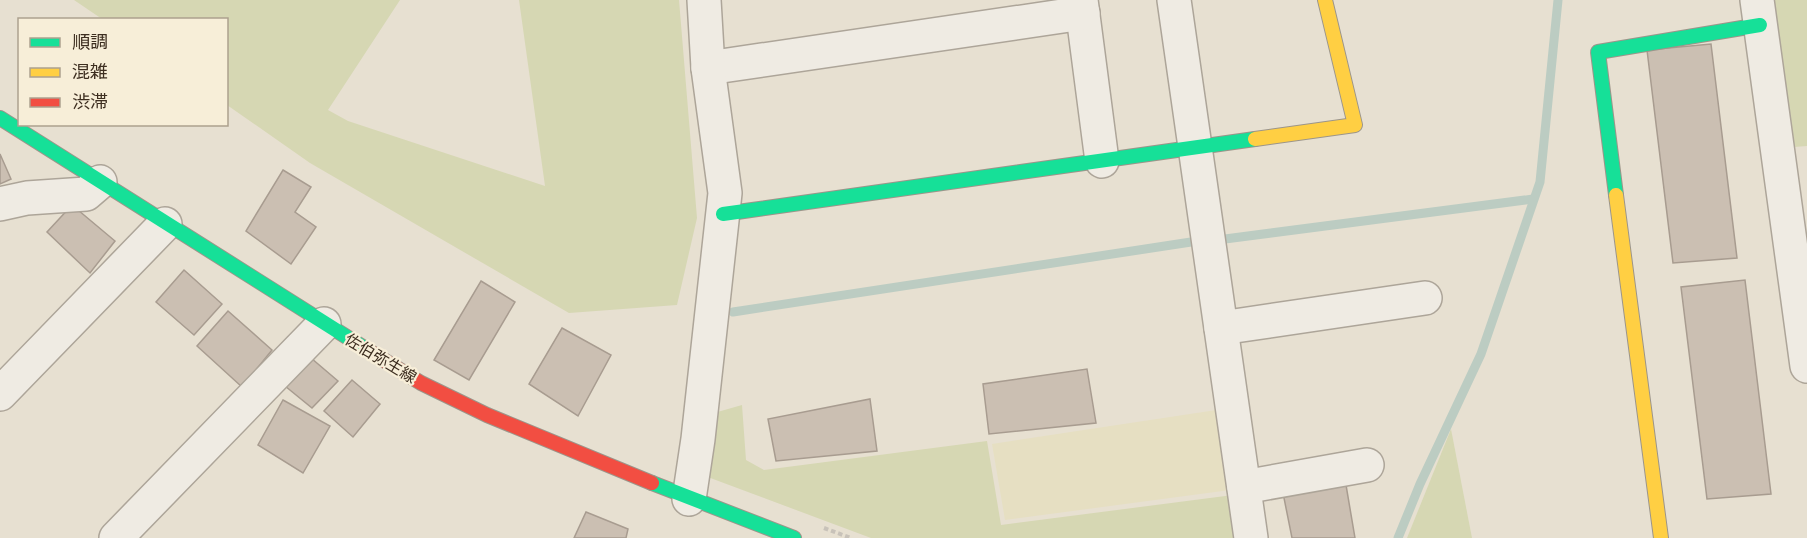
<svg xmlns="http://www.w3.org/2000/svg" width="1807" height="538" font-family="Lora,'Noto Sans JP',serif">
  <style>
    .farmland { fill: #e6dfc2 }
    .green { fill: #d6d7b3 }
    .lines { fill: none; stroke-linecap: round; stroke-linejoin: round }
    .stream { stroke: #bcccc2; stroke-width: 9 }
    .building { fill: #cbbfb2; stroke: #a89c90; stroke-width: 1.5 }
    .street-casing { stroke: #ada599; stroke-width: 36 }
    .fast-casing { stroke: #9c958a; stroke-width: 16 }
    .slow-casing { stroke: #9c958a; stroke-width: 16 }
    .jam-casing { stroke: #9c958a; stroke-width: 16 }
    .path { stroke: #c8c2b9; stroke-width: 4; stroke-dasharray: 4.5 3; stroke-linecap: butt }
    .street { stroke: #efebe3; stroke-width: 33 }
    .fast { stroke: #16e098; stroke-width: 14 }
    .slow { stroke: #ffcf43; stroke-width: 14 }
    .jam { stroke: #f24e42; stroke-width: 14 }
    .labels { text-anchor: middle; stroke-width: 4.5; stroke-linejoin: round; paint-order: stroke }
    .street-label { font-size: 16px; fill: #3d2e20; stroke: #f7eed8 }
  </style>
  <rect width="100%" height="100%" fill="#e7e0d1"/>
  <!-- farmland -->
  <path class="farmland" d="M1223,409L1230,490L1005,520L992,444Z"/>
  <!-- green -->
  <g class="green">
    <path d="M74,0H400L328,110L348,121L545,186L519,0H679L697,218L677,305L569,313L310,163L227,105L226,20L102,19Z"/>
    <path d="M1772,0H1807V146L1794,147Z"/>
    <path d="M742,405L746,460L764,470L987,441L1001,525L1233,495L1238,538H871L705,476L714,413Z"/>
    <path d="M1451,429L1472,538H1407Z"/>
  </g>
  <g class="lines">
    <!-- stream -->
    <g class="stream">
      <path d="M1225,239L1533,199"/>
      <path d="M733,312L1191,242"/>
      <path d="M1398,538L1420,484L1481,354L1540,182L1558,0"/>
    </g>
  </g>
  <!-- building -->
  <g class="building">
    <path d="M1711,44L1737,258L1673,263L1647,50Z"/>
    <path d="M0,154L11,179L0,184Z"/>
    <path d="M283,170L311,187L295,212L316,227L291,264L246,231Z"/>
    <path d="M72,205L115,241L90,273L47,232Z"/>
    <path d="M184,270L222,304L194,335L156,302Z"/>
    <path d="M1745,280L1771,494L1707,499L1681,287Z"/>
    <path d="M481,281L515,302L469,380L434,360Z"/>
    <path d="M228,311L272,350L242,387L197,346Z"/>
    <path d="M562,328L611,355L578,416L529,384Z"/>
    <path d="M311,358L338,381L312,408L285,386Z"/>
    <path d="M1087,369L1096,423L989,434L983,384Z"/>
    <path d="M352,380L380,404L353,437L324,411Z"/>
    <path d="M870,399L877,451L776,461L768,419Z"/>
    <path d="M283,400L330,426L303,473L258,445Z"/>
    <path d="M1346,485L1355,538H1292L1283,493Z"/>
    <path d="M586,512L628,529L626,538H574Z"/>
  </g>
  <g class="lines">
    <defs>
      <g id="street">
        <path d="M1081,0L1102,161"/>
        <path d="M1174,0L1251,538"/>
        <path d="M1757,0L1807,366"/>
        <path d="M708,68L1083,13"/>
        <path d="M0,204L27,198L86,194L100,182"/>
        <path d="M1221,328L1425,298"/>
        <path d="M0,394L165,224"/>
        <path d="M1244,487L1367,465"/>
        <path d="M689,499L698,439L725,193L708,68L704,0"/>
        <path d="M116,538L324,324"/>
      </g>
      <g id="fast">
        <path d="M0,118L369,351"/>
        <path d="M1616,195L1598,52L1760,25"/>
        <path d="M723,214L1255,139"/>
        <path d="M652,483L794,538"/>
      </g>
      <g id="slow">
        <path d="M1255,139L1355,125L1325,0"/>
        <path d="M1616,195L1661,538"/>
      </g>
      <path id="jam" d="M369,351L421,383L487,415L652,483"/>
    </defs>
    <!-- street casing -->
    <use href="#street" class="street-casing"/>
    <!-- fast casing -->
    <use href="#fast" class="fast-casing"/>
    <!-- slow casing -->
    <use href="#slow" class="slow-casing"/>
    <!-- jam casing -->
    <use href="#jam" class="jam-casing"/>
    <!-- path -->
    <path class="path" d="M824,528L851,538"/>
    <!-- street -->
    <use href="#street" class="street"/>
    <!-- fast -->
    <use href="#fast" class="fast"/>
    <!-- slow -->
    <use href="#slow" class="slow"/>
    <!-- jam -->
    <use href="#jam" class="jam"/>
  </g>
  <g class="labels">
    <!-- street labels -->
    <g class="street-label">
      <text transform="translate(381 358) rotate(31)" y="6">佐伯弥生線</text>
    </g>
  </g>
  <!-- legend -->
  <rect x="18" y="18" width="210" height="108" fill="#f7eed8" stroke="#ada18e" stroke-width="1.5"/>
  <rect x="30" y="38" width="30" height="9" fill="#16e098" stroke="#ada18e" stroke-width="1.5"/>
  <text x="72" y="48" font-size="18" fill="#3d2e20">順調</text>
  <rect x="30" y="68" width="30" height="9" fill="#ffcf43" stroke="#ada18e" stroke-width="1.5"/>
  <text x="72" y="78" font-size="18" fill="#3d2e20">混雑</text>
  <rect x="30" y="98" width="30" height="9" fill="#f24e42" stroke="#ada18e" stroke-width="1.5"/>
  <text x="72" y="108" font-size="18" fill="#3d2e20">渋滞</text>
</svg>
